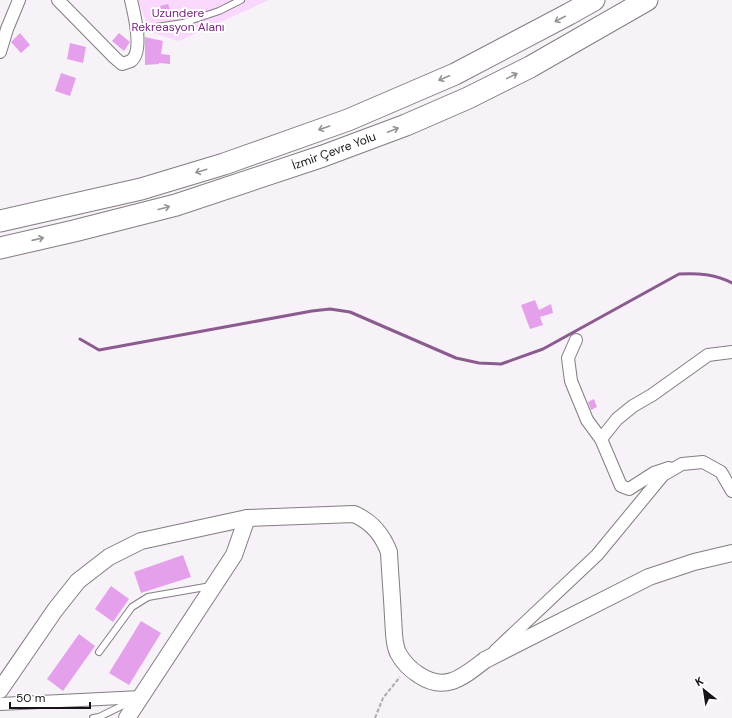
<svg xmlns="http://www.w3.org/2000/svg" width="732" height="718" font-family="'DM Sans',sans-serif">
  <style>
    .green { fill: #fad7fd }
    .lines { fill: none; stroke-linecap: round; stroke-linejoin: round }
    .stream { stroke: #8b5b90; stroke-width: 3 }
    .building { fill: #e5a0ec }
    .lane-casing { stroke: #827d82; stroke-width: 8 }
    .street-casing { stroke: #827d82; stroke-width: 14 }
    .secondary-casing { stroke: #827d82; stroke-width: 18 }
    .highway-casing { stroke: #827d82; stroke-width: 23 }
    .path { stroke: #aca8ac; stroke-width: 2; stroke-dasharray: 4 2; stroke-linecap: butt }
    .lane { stroke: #fff; stroke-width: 6 }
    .street { stroke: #fff; stroke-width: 12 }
    .secondary { stroke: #fff; stroke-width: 16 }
    .highway { stroke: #fff; stroke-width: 21 }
    .oneway { stroke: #969596 }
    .labels { text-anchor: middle; stroke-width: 4; stroke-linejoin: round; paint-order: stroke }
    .park-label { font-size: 12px; fill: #76267f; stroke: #fff }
    .street-label { font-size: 12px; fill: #161416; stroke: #fff }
  </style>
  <rect width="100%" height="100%" fill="#f7f2f7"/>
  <!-- green -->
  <path class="green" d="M138,0H269L179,41L150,32Z"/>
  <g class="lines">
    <!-- stream -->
    <path class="stream" d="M80,339L99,350L252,322L312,311L330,309L350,312L456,358L479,363L501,364L543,349L679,274C698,273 715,274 732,283"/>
  </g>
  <!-- building -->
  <g class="building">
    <path d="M168,4L172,15L163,18L160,6Z"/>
    <path d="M20,33L30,45L21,53L11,42Z"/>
    <path d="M119,33L130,42L124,51L112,41Z"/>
    <path d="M145,37L163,41L161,54L170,55V64L159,63V64L145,65Z"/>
    <path d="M70,43L86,47L83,63L67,59Z"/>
    <path d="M61,73L76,78L70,96L55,91Z"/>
    <path d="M535,300L539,310L551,304L553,313L540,317L543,325L530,329L521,305Z"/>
    <path d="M594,399L597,407L591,410L588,402Z"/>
    <path d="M183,555L191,577L141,593L134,572Z"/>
    <path d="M111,586L129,599L113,622L95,609Z"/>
    <path d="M141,621L161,633L129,685L109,673Z"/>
    <path d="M79,634L95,646L63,691L47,679Z"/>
  </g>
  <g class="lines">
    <defs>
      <g id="lane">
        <path d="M137,30L183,23L219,11L241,0"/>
        <path d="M99,652L132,607L148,597L211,586"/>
        <path d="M93,718L99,717L134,700"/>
      </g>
      <g id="street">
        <path d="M58,0L115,58L122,64C125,63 129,62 131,61C144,51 134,13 131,0"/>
        <path d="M0,52L7,29L19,0"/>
        <path d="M576,340L568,358L571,381L587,420L601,439L621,486L629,489L654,473L669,468"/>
        <path d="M601,439L617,419L633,406L652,395L708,355L732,352"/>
        <path d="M495,651L597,555L663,475L682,464L703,462L721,472L732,491"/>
        <path d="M0,704L141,697"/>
      </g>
      <g id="secondary">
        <path d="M0,690L55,610L78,581L109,557L141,541L247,518L354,514C372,522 382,534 389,552C390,574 392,595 393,617C394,628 393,643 398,653C403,662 411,670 419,675C446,693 464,676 485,660L649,577L694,562L732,553"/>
        <path d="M127,718L234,555L247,518"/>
      </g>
      <g id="highway">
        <path d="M0,221L141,189L224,164L348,120L455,74L569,14L594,0"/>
        <path d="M0,248L74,231L176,205L323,156L406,125L468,98L530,67L647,0"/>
      </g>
    </defs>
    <!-- lane casing -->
    <use href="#lane" class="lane-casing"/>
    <!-- street casing -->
    <use href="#street" class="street-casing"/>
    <!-- secondary casing -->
    <use href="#secondary" class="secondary-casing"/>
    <!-- highway casing -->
    <use href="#highway" class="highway-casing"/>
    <!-- path -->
    <path class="path" d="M375,718L383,698L400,677"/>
    <!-- lane -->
    <use href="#lane" class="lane"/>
    <!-- street -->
    <use href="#street" class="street"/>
    <!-- secondary -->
    <use href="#secondary" class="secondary"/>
    <!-- highway -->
    <use href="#highway" class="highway"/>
  </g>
  <!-- one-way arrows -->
  <defs><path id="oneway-shaft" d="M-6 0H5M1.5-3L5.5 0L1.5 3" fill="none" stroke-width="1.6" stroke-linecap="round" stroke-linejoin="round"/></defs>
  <g class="oneway">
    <use href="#oneway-shaft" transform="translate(560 19) rotate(153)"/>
    <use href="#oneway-shaft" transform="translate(512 76) rotate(-26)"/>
    <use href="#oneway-shaft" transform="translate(444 78) rotate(157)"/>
    <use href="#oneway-shaft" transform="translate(324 128) rotate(161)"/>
    <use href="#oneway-shaft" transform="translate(393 130) rotate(-21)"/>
    <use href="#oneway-shaft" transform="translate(201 171) rotate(163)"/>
    <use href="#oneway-shaft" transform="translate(164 208) rotate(-15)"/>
    <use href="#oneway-shaft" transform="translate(38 239) rotate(-13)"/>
  </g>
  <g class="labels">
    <!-- park labels -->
    <g class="park-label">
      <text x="178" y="17">Uzundere<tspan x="178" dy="14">Rekreasyon Alanı</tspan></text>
    </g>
    <!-- street labels -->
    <g class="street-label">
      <text transform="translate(334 151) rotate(-20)" y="4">İzmir Çevre Yolu</text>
    </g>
  </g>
  <!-- north arrow -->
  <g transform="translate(704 690) rotate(330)" stroke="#ffffff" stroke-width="3" paint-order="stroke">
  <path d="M0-3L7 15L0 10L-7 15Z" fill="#161416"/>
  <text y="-6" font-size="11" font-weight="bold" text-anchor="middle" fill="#161416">K</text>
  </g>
  <!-- scale -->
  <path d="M10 702v6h80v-6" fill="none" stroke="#161416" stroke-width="2"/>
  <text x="16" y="702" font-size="12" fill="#161416" stroke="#ffffff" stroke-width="3" paint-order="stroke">50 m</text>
</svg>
